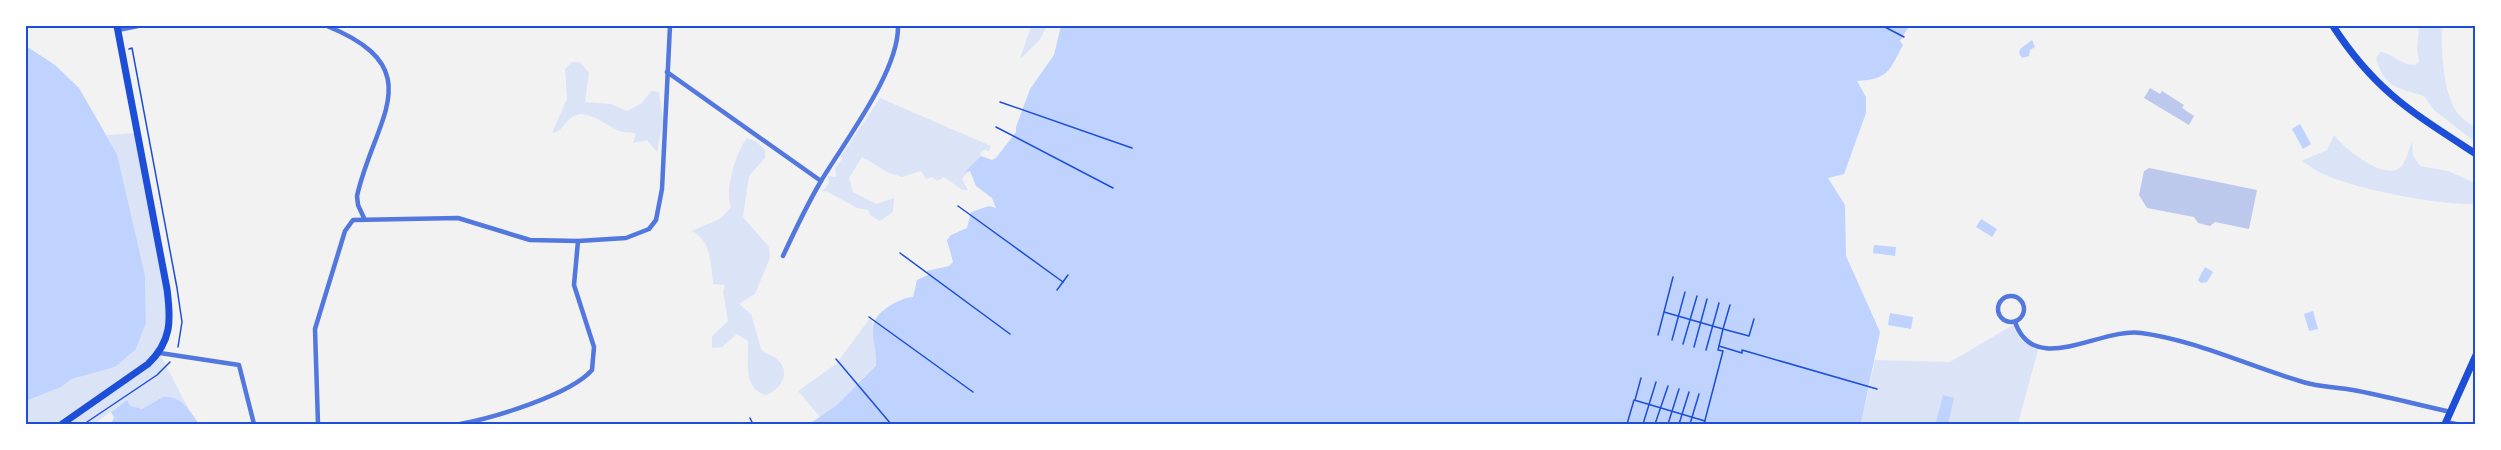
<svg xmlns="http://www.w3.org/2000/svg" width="2501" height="450" font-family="'Zilla Slab',serif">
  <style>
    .green { fill: #dbe4f7 }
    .water { fill: #bfd3fe }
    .building { fill: #bdc9ec }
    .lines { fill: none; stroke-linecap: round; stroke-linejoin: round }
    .path { stroke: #1d4ed8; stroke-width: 1.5 }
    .minor { stroke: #5277de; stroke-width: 4.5 }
    .secondary { stroke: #1d4ed8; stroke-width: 7 }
    .neatline { fill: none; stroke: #1d4ed8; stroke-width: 2 }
  </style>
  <rect width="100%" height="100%" fill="#f2f2f2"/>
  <!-- green -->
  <g class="green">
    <path d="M1031,26H1047L1039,41L1020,59Z"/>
    <path d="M2419,26H2442C2441,50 2443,98 2460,116C2465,121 2471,124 2475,128V142L2434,110L2424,96C2398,88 2385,88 2376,59L2380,52C2393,53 2400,65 2415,65L2419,61L2417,50Z"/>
    <path d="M572,62H580L589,73L585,102L611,104L627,111L642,103L651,91L659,92L663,120L657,152L647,140L633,143L636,134C631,132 628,133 623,132C609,128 588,108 574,116C564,121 564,131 552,133L567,99L565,69Z"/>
    <path d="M880,98L991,146L989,151L985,150L980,153L981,156L962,179L968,190H962L944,177L937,181L933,177L926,179L921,171L902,177L889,173L862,157L849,178L853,192L876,204L894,198L893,212L880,221L870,215L868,210L857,208L826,191L822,192L829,183L828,176L836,177L835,168L842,159L841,156Z"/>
    <path d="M136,133L171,317L160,354L189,410C168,386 165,403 142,410L131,406L127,400L94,424H26V401L61,387L72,379L115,367L136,349L146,323L145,275L117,154L107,135Z"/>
    <path d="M2334,135C2343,147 2388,186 2403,164C2407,158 2409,148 2412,142L2413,155L2420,166L2448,171L2475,183V204C2437,205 2361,190 2325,175C2317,172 2310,165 2301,161L2327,150Z"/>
    <path d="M747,138L757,142L765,150V158L749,176L743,217L769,247L770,258L755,294L739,304L751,314L761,349C766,355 773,355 778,360C792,373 780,390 766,395C742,389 749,360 748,341L737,334L722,347L712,348V336L728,321L723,292L725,285L713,284C711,265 711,239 691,231L720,219L731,207C724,191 736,152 747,138Z"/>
    <path d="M871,317L877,352L876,364L837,405L820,417L798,391L836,364Z"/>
    <path d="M2013,325L2021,340L2038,350L2018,424L1861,423L1875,360L1950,362Z"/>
  </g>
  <!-- water -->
  <g class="water">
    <path d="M1061,26H1909L1900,41L1903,45C1889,71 1889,79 1857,81L1866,97V113L1844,174L1828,178L1845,205L1846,256L1880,332L1861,423L1863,424H809L837,405L876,365C877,352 872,339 873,327C874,312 899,298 913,297L917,280L928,275L927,271L949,266L953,262L947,240L951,235L967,228L971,212L989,206L996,208L992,198L976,186L970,171L964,173L981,156L992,160L996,158L1016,132V127L1030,89L1054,55Z"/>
    <path d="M2032,40L2035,47L2030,50L2029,56L2022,58L2019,53L2020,49Z"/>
    <path d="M26,46L55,65L79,88L117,154L145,275L146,323L136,349L115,367L72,379L61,387L26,401Z"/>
    <path d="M2300,124L2311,144L2303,149L2292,129Z"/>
    <path d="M1981,219L1997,229L1992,237L1976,227Z"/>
    <path d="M1874,245L1896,247L1895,256L1873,253Z"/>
    <path d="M2205,267L2213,272L2207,282L2201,283L2198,280Z"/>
    <path d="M2313,311L2318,329L2309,331L2304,314Z"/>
    <path d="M1890,313L1913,317L1911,329L1888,325Z"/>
    <path d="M1943,395L1954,398L1948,424L1936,422Z"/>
    <path d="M163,397C181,395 190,411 199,424H111L114,417L111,412L127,400L131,406L142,409Z"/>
  </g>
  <!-- building -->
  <g class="building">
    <path d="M2150,88L2160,94L2162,91L2184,105L2182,108L2194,116L2189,125L2144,98Z"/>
    <path d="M2149,168L2257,190L2249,229L2215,222L2210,226L2198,223L2194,217L2147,208L2139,195L2144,171Z"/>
  </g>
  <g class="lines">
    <!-- path -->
    <g class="path">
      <path d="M1883,26L1904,37"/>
      <path d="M129,49L132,48L177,288L182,322L178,347"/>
      <path d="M1000,102L1132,148"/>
      <path d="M996,127L1113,188"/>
      <path d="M958,206L1063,282"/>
      <path d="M900,253L1010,334"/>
      <path d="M1673,277L1664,312L1723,329L1730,305"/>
      <path d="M1057,290L1068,275"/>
      <path d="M869,317L973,392"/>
      <path d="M1658,335L1664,312"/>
      <path d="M1672,340L1685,292"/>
      <path d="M1683,344L1697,296"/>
      <path d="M1719,346L1742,353V350L1877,389"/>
      <path d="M1694,347L1707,299"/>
      <path d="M1706,350L1719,303"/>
      <path d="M836,359L891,424"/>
      <path d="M1635,400L1641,378"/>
      <path d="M750,418L753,424"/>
      <path d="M84,424L157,375L170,362"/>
      <path d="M1627,424L1634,400L1705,421"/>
      <path d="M1643,424L1656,382"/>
      <path d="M1655,424L1668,386"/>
      <path d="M1668,424L1679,389"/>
      <path d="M1679,424L1689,392"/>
      <path d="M1690,424L1699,394"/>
      <path d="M1704,424L1723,351L1718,350L1723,329L1749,336L1754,319"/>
    </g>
    <!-- minor -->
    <g class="minor">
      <path d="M327,26C433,69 374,119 357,196L358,205L364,218"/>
      <path d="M118,30L138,26"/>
      <path d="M667,72L821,181"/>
      <path d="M783,256C795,230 807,205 821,181C845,141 899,71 898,26"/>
      <circle cx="2011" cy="309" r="13"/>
      <path d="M2015,322C2034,378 2101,327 2141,333C2195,340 2251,367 2303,382C2319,387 2336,387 2353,390C2386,396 2418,405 2451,412"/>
      <path d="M160,353L239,365L254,424"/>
      <path d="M2446,422L2456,424"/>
      <path d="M318,424L315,329L345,231L353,220L458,218L530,240L578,241L626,238L649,229L656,220L662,189L670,26"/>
      <path d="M460,424C493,418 570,395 592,370L594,347L574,285L578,241"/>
    </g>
    <!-- secondary -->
    <g class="secondary">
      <path d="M2333,26C2375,91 2413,113 2476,154"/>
      <path d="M62,424L148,364C172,341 171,320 167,289L117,26"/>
      <path d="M2445,424L2476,355"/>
    </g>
  </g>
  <!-- border -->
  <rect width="2501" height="450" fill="none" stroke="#ffffff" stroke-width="54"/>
  <rect x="27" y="27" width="2447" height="396" class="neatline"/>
</svg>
